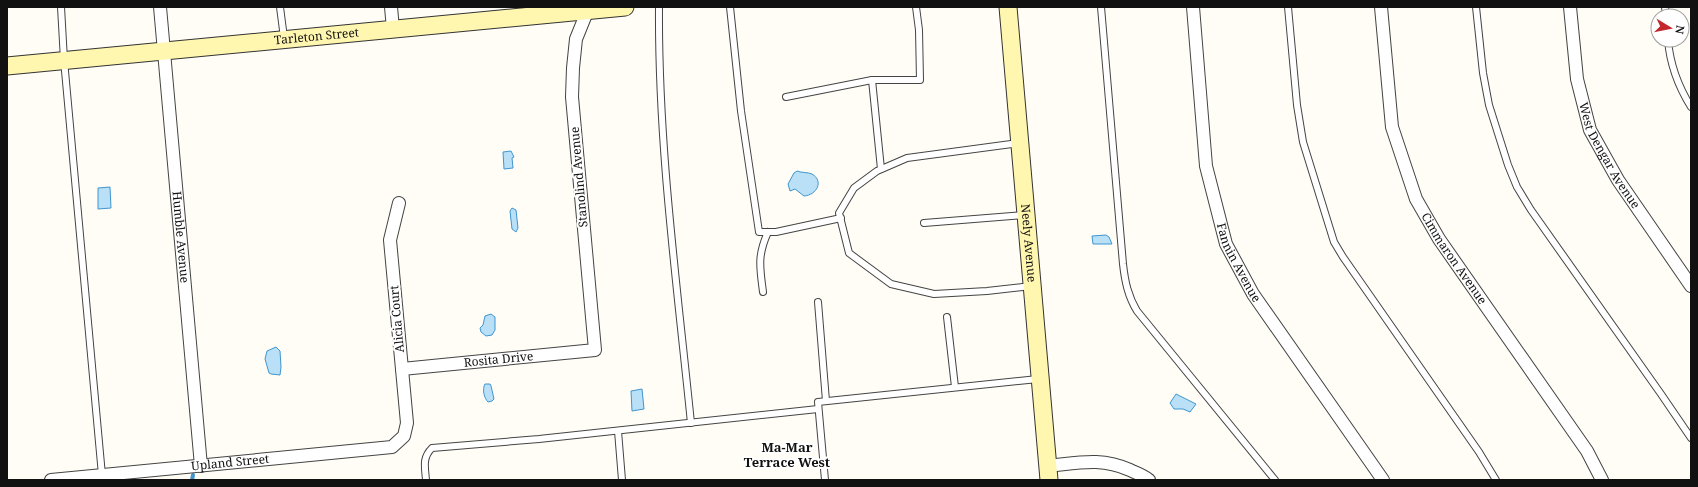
<svg xmlns="http://www.w3.org/2000/svg" width="1698" height="487" font-family="'Noto Serif',serif">
  <style>
    .water { fill: #b9e0f7; stroke: #3f96cf }
    .lines { fill: none; stroke-linecap: round; stroke-linejoin: round }
    .stream { stroke: #3f96cf; stroke-width: 4 }
    .lane-casing { stroke: #444; stroke-width: 8 }
    .street-casing { stroke: #444; stroke-width: 14 }
    .secondary-casing { stroke: #333; stroke-width: 19 }
    .lane { stroke: #fff; stroke-width: 6 }
    .street { stroke: #fff; stroke-width: 12 }
    .secondary { stroke: #fff6b0; stroke-width: 17 }
    .labels { text-anchor: middle; stroke-width: 4; stroke-linejoin: round; paint-order: stroke }
    .street-label { font-size: 12px; fill: #111; stroke: #fff }
    .neighbourhood-label { font-size: 13px; font-weight: bold; fill: #111; stroke: #fff }
  </style>
  <rect width="100%" height="100%" fill="#fffdf5"/>
  <!-- water -->
  <g class="water">
    <path d="M511,151L514,157L512,158L513,168L504,169L503,152Z"/>
    <path d="M797,171C802,173 808,172 812,174C824,181 817,195 804,196L795,189L790,191L788,184L794,173Z"/>
    <path d="M110,187L111,208L98,209V188Z"/>
    <path d="M512,208L516,210L518,228L516,232L512,229L510,211Z"/>
    <path d="M1106,235L1109,237L1112,244H1093L1092,236Z"/>
    <path d="M491,314L495,317V330L492,335L486,336L481,332L480,328L483,325L485,316Z"/>
    <path d="M276,347L280,351L281,367L280,375L271,374L269,373L265,359L267,351Z"/>
    <path d="M485,384H490L491,386L494,399L492,401L488,402C484,398 482,389 485,384Z"/>
    <path d="M642,389L644,409L632,411L631,391Z"/>
    <path d="M1176,394L1196,404L1190,412L1183,409H1174L1170,403Z"/>
  </g>
  <g class="lines">
    <!-- stream -->
    <path class="stream" d="M192,480L193,475"/>
    <defs>
      <g id="lane">
        <path d="M61,7L64,60L102,475"/>
        <path d="M280,7L284,38"/>
        <path d="M659,7C658,146 677,284 691,423"/>
        <path d="M730,7L741,111L759,232H776L841,218"/>
        <path d="M1101,7L1123,264C1125,282 1128,296 1137,311L1275,480"/>
        <path d="M1288,7L1297,105L1303,142L1334,242L1343,257L1479,452L1496,480"/>
        <path d="M1476,7L1483,73L1489,105L1508,165L1517,187L1531,210L1661,394L1691,438"/>
        <path d="M1665,7L1666,16"/>
        <path d="M1668,40C1670,65 1678,86 1691,107"/>
        <path d="M786,97L872,80"/>
        <path d="M1019,143L907,158L877,171L854,188L839,213L849,253L891,284L934,294L987,291L1032,286"/>
        <path d="M881,169L872,80H920L919,30L916,7"/>
        <path d="M924,223L1025,215"/>
        <path d="M763,292C760,268 757,256 768,232"/>
        <path d="M818,302L826,401"/>
        <path d="M947,317L955,387"/>
        <path d="M618,431L622,480"/>
        <path d="M426,480C425,467 422,458 432,448L539,439L818,409"/>
        <path d="M825,480L818,402L1038,379"/>
      </g>
      <g id="street">
        <path id="s1" d="M160,7L201,466"/>
        <path d="M391,7L393,29"/>
        <path id="s2" d="M1193,7L1206,166L1226,244L1253,294L1383,480"/>
        <path id="s3" d="M1381,7L1392,127L1416,199L1439,239L1587,451L1602,480"/>
        <path id="s4" d="M1570,7L1577,79L1590,130L1618,180L1691,286"/>
        <path id="s5" d="M402,369L595,350L572,97L573,68L576,39L589,7"/>
        <path d="M1047,466C1079,463 1100,457 1130,470C1136,473 1143,475 1149,480"/>
        <path id="s6" d="M51,480L392,447L404,436L407,423L390,240L399,203"/>
      </g>
      <g id="secondary">
        <path id="s7" d="M1008,7L1049,480"/>
        <path id="s8" d="M7,66L625,7"/>
      </g>
    </defs>
    <!-- lane casing -->
    <use href="#lane" class="lane-casing"/>
    <!-- street casing -->
    <use href="#street" class="street-casing"/>
    <!-- secondary casing -->
    <use href="#secondary" class="secondary-casing"/>
    <!-- lane -->
    <use href="#lane" class="lane"/>
    <!-- street -->
    <use href="#street" class="street"/>
    <!-- secondary -->
    <use href="#secondary" class="secondary"/>
  </g>
  <g class="labels">
    <!-- street labels -->
    <g class="street-label">
      <text dy="4" stroke="none"><textPath href="#s8" startOffset="311">Tarleton Street</textPath></text>
      <text dy="4" stroke="none"><textPath href="#s4" startOffset="156">West Dengar Avenue</textPath></text>
      <text transform="translate(579 177) rotate(-95)" y="4">Stanolind Avenue</text>
      <text dy="4" stroke="none"><textPath href="#s1" startOffset="231">Humble Avenue</textPath></text>
      <text dy="4" stroke="none"><textPath href="#s7" startOffset="237">Neely Avenue</textPath></text>
      <text dy="4" stroke="none"><textPath href="#s3" startOffset="267">Cimmaron Avenue</textPath></text>
      <text dy="4" stroke="none"><textPath href="#s2" startOffset="262">Fannin Avenue</textPath></text>
      <text transform="translate(397 319) rotate(-95)" y="4">Alicia Court</text>
      <text dy="4" stroke="none"><textPath href="#s5" startOffset="97">Rosita Drive</textPath></text>
      <text dy="4" stroke="none"><textPath href="#s6" startOffset="180">Upland Street</textPath></text>
    </g>
    <!-- neighbourhood labels -->
    <g class="neighbourhood-label">
      <text x="787" y="452">Ma-Mar<tspan x="787" dy="15">Terrace West</tspan></text>
    </g>
  </g>
  <!-- border -->
  <rect width="1698" height="487" fill="none" stroke="#111111" stroke-width="16"/>
  <!-- north arrow -->
  <g transform="translate(1670 28) rotate(100)"><circle r="19" fill="#ffffff" stroke="#a0a0a0"/>
  <path d="M0-3L7 15L0 10L-7 15Z" fill="#c4262e"/>
  <text y="-6" font-size="11" font-weight="bold" text-anchor="middle" fill="#111111">N</text>
  </g>
</svg>
